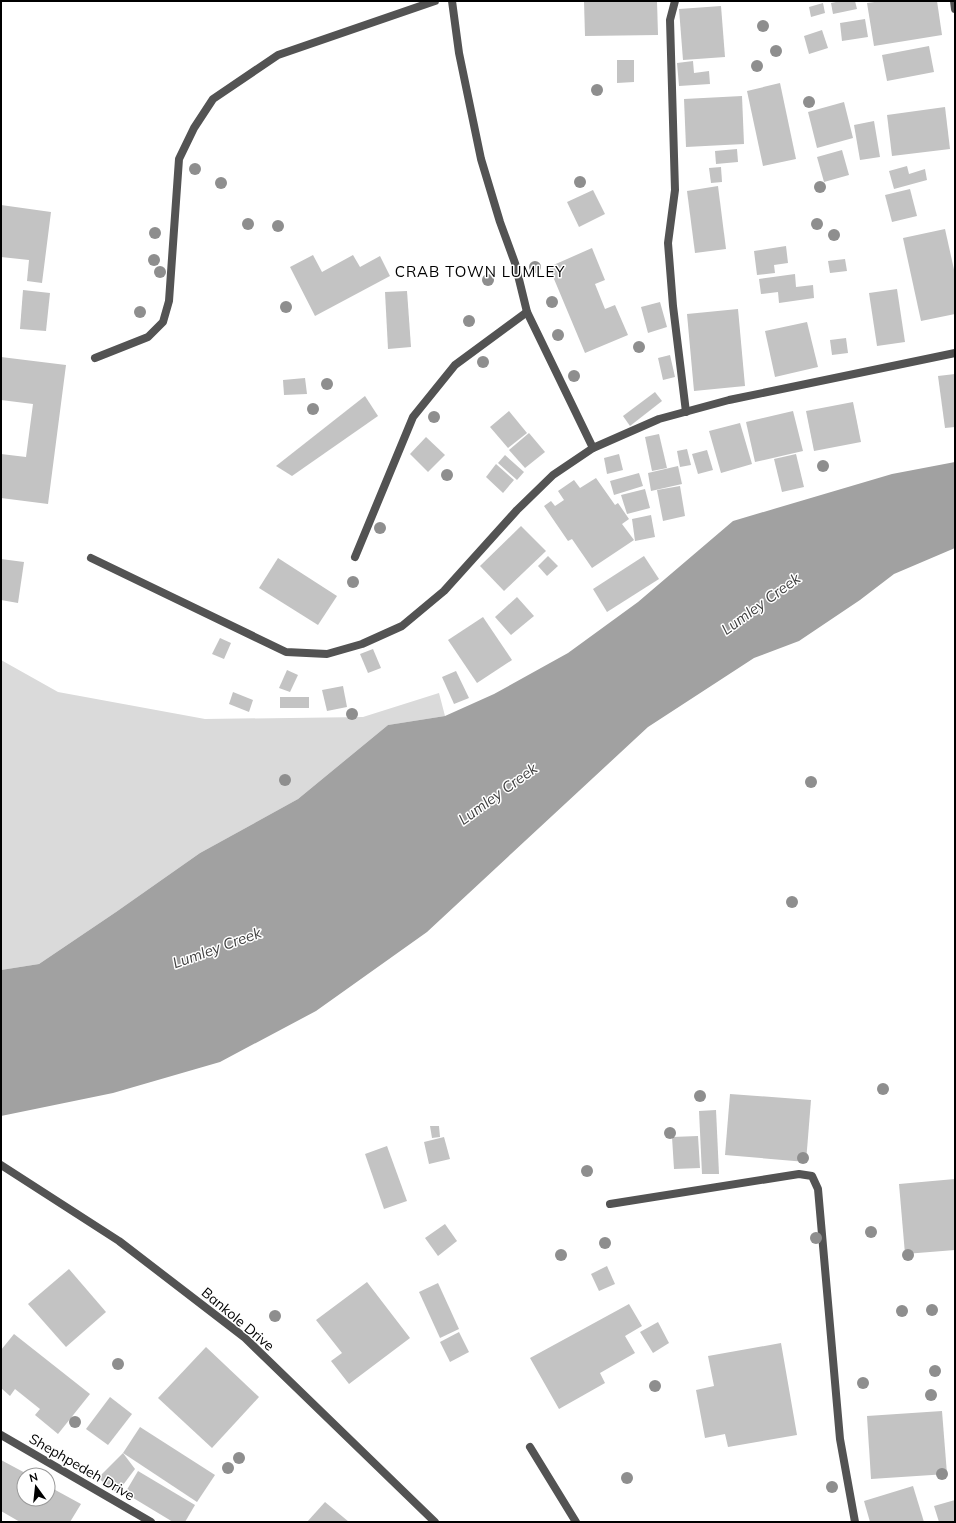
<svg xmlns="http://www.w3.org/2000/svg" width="956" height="1523" font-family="Mulish,sans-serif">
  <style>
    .green { fill: #dadada }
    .water { fill: #a1a1a1 }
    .building { fill: #c3c3c3 }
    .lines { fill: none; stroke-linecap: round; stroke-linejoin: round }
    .lane { stroke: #535353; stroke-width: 8 }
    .street { stroke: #535353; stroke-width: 8 }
    .tree { fill: #8e8e8e }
    .labels { text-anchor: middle; stroke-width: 3; stroke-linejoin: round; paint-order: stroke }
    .street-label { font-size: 14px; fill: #000; stroke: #fff }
    .neighbourhood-label { font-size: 15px; letter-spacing: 1px; fill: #000; stroke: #fff }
    .water-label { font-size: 15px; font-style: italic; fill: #424242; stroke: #fff }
  </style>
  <rect width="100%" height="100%" fill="#fff"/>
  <!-- green -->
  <path class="green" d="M1,660L58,692L205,719L363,717L439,693L445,716L388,725L298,799L200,853L116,912L39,964L1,970Z"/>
  <!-- water -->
  <path class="water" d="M955,462V548L894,574L860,600L799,641L754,658L648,727L427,932L316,1011L220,1062L113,1093L1,1116V970L39,964L116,912L200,853L298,799L388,725L445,716L494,694L568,653L638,602L733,521L892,474Z"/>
  <!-- building -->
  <g class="building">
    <path d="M584,1H657L658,35L585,36Z"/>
    <path d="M841,1H855L857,9L833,14L831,3Z"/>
    <path d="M882,1H937L942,35L874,46L867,3Z"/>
    <path d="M823,3L825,13L811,17L809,7Z"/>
    <path d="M721,6L725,57L683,60L679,9Z"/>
    <path d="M865,19L868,37L842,41L840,23Z"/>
    <path d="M822,30L828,48L809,54L804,36Z"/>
    <path d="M929,46L934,72L887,81L882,55Z"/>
    <path d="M617,60H634V82L617,83Z"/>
    <path d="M693,61L694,73L709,71L710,84L679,86L677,63Z"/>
    <path d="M780,83L796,159L763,166L747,91Z"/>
    <path d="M742,96L744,144L686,147L684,99Z"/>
    <path d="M844,102L853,138L817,148L808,112Z"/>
    <path d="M945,107L950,149L892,156L887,115Z"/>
    <path d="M874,121L880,157L860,160L854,125Z"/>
    <path d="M737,149L738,162L716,164L715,151Z"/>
    <path d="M842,150L849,175L824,182L817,157Z"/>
    <path d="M907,166L909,174L925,169L927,180L894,189L889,171Z"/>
    <path d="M721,167L722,182L711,183L709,168Z"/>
    <path d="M718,186L726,249L695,253L687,191Z"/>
    <path d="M910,189L917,216L892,222L885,195Z"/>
    <path d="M593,190L605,214L579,227L567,202Z"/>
    <path d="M1,205L51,212L42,283L27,281L29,260L1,257Z"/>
    <path d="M945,229L955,274V314L921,321L903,238Z"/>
    <path d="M786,246L788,263L774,265L775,273L757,275L754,251Z"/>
    <path d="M592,248L605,280L595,284L605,309L615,305L628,335L585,353L549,267Z"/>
    <path d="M313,255L322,272L353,255L360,267L380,256L390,276L315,316L290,267Z"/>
    <path d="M845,259L847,271L830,273L828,261Z"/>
    <path d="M795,274L796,287L813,285L814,298L779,303L778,292L761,294L759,279Z"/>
    <path d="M897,289L905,342L877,346L869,293Z"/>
    <path d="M23,290L50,293L46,331L20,329Z"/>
    <path d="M407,291L411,347L388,349L385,292Z"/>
    <path d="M660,302L667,327L648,333L641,307Z"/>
    <path d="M738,309L745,386L694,391L687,314Z"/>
    <path d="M807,322L818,367L775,377L765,331Z"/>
    <path d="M846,338L848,353L832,355L830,340Z"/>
    <path d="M670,355L675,377L663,380L658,358Z"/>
    <path d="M1,357L66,365L48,504L1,498V454L26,457L33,404L1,400Z"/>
    <path d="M955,374V427L945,428L938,376Z"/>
    <path d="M305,378L307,394L284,395L283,380Z"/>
    <path d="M655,392L662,401L630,426L623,416Z"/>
    <path d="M365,396L378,416L292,476L276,466Z"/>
    <path d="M853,402L861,442L814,451L806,411Z"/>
    <path d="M509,411L527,433L508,448L490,427Z"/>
    <path d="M793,411L803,451L755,462L746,422Z"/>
    <path d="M740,423L752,464L721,473L709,431Z"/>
    <path d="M529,433L545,452L525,468L509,450Z"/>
    <path d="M659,434L667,468L652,471L645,437Z"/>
    <path d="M426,437L445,455L428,472L410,454Z"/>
    <path d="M687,449L691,465L680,467L677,451Z"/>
    <path d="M707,450L713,470L698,474L692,454Z"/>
    <path d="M619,454L623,470L607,474L604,458Z"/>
    <path d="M796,454L804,487L782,492L774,459Z"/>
    <path d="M505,455L524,472L517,480L498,463Z"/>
    <path d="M496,464L514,480L503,493L486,477Z"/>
    <path d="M678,466L682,484L651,491L648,473Z"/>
    <path d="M639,473L643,486L614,495L610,481Z"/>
    <path d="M596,478L615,505L618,503L629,519L622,524L634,540L592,568L572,539L568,541L544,506L551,501L555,506L564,500L558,491L574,480L580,488Z"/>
    <path d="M680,486L685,516L663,521L657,490Z"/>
    <path d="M645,489L650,508L627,514L621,495Z"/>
    <path d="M651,515L655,537L635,541L632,519Z"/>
    <path d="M521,526L546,551L504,591L480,566Z"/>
    <path d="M548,556L558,566L547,576L538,566Z"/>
    <path d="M644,556L659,579L607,612L593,589Z"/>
    <path d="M278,558L337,596L318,625L259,588Z"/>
    <path d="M1,559L24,562L18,603L1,600Z"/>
    <path d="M517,597L534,616L511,635L495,617Z"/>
    <path d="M483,617L512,660L477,683L448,640Z"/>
    <path d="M220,638L231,643L224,659L212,654Z"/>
    <path d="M373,649L381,668L368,673L360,654Z"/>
    <path d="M287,670L298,675L290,692L279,688Z"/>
    <path d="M456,671L469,698L454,704L442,677Z"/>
    <path d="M343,686L347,707L327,711L322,690Z"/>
    <path d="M233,692L253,700L249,712L229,704Z"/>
    <rect x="280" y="697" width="29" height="11"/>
    <path d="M730,1094L811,1100L806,1162L725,1155Z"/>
    <path d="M716,1110L719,1174H702L699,1111Z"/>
    <path d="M430,1126H439L440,1137L432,1138Z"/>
    <path d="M698,1136L700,1168L674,1169L672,1137Z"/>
    <path d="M444,1137L450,1159L429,1164L424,1142Z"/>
    <path d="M387,1146L407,1201L384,1209L365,1154Z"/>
    <path d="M955,1179V1250L905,1254L899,1184Z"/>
    <path d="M445,1224L457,1241L438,1256L425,1238Z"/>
    <path d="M607,1266L615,1284L599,1291L591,1274Z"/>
    <path d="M69,1269L106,1312L66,1347L28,1304Z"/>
    <path d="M367,1282L410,1338L349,1384L331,1361L342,1353L316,1320Z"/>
    <path d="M438,1283L459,1329L440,1338L419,1292Z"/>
    <path d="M629,1304L642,1326L625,1336L635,1353L600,1373L605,1383L559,1409L530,1358Z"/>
    <path d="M658,1322L669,1343L653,1353L640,1332Z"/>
    <path d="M459,1332L469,1352L450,1362L440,1342Z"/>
    <path d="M14,1334L90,1394L58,1434L35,1415L40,1409L15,1389L10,1396L1,1388V1350Z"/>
    <path d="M781,1343L797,1435L728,1447L725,1434L705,1438L696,1390L714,1386L708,1356Z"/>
    <path d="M206,1347L259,1397L212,1448L158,1398Z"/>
    <path d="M110,1397L132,1414L108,1445L86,1429Z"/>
    <path d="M942,1411L947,1474L871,1479L867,1416Z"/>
    <path d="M140,1427L215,1475L197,1502L123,1453Z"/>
    <path d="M123,1453L135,1469L117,1493L98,1478Z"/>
    <path d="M1,1460L29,1475H24V1499H48V1486L81,1504L70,1522H20L1,1511Z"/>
    <path d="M138,1471L195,1505L185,1522H173L125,1493Z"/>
    <path d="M913,1486L924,1522H870L864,1501Z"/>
    <path d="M955,1500V1522H939L934,1506Z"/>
    <path d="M325,1502L349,1522H307Z"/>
  </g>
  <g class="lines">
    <!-- lane -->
    <path class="lane" d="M355,557L413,417L455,365L527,312"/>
    <!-- street -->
    <g class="street">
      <path d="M452,1L459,53L481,159L500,222L515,263L527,312L593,448"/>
      <path d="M675,1L670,20L675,190L668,243L673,306L686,412"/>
      <path d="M954,1L955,9"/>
      <path d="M95,358L148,337L163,322L169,301L179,159L194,128L213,99L278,55L435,1"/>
      <path d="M91,558L286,652L327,654L362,644L402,626L444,591L517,510L553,475L593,448L659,419L729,400L955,353"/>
      <path d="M1,1165L119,1241L244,1337L435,1522"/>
      <path d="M610,1204L799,1174L812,1176L818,1189L840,1439L855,1522"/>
      <path d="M1,1435L151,1522"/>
      <path d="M530,1447L576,1522"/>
    </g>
  </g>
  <!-- trees -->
  <g class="tree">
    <circle cx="763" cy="26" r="6"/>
    <circle cx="776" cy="51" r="6"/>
    <circle cx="757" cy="66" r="6"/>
    <circle cx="597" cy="90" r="6"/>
    <circle cx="809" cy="102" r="6"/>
    <circle cx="195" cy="169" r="6"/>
    <circle cx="580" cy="182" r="6"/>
    <circle cx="221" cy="183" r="6"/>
    <circle cx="820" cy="187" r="6"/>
    <circle cx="248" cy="224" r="6"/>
    <circle cx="817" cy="224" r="6"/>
    <circle cx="278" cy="226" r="6"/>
    <circle cx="155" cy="233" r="6"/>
    <circle cx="834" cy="235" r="6"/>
    <circle cx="154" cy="260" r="6"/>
    <circle cx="535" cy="267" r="6"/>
    <circle cx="160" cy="272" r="6"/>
    <circle cx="488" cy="280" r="6"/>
    <circle cx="552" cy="302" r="6"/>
    <circle cx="286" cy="307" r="6"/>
    <circle cx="140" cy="312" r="6"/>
    <circle cx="469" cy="321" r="6"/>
    <circle cx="558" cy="335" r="6"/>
    <circle cx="639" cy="347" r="6"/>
    <circle cx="483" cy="362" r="6"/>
    <circle cx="574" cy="376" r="6"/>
    <circle cx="327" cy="384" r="6"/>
    <circle cx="313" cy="409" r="6"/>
    <circle cx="434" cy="417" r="6"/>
    <circle cx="823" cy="466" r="6"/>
    <circle cx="447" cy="475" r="6"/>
    <circle cx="380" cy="528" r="6"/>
    <circle cx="353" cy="582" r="6"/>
    <circle cx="352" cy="714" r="6"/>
    <circle cx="285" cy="780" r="6"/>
    <circle cx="811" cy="782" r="6"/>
    <circle cx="792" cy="902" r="6"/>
    <circle cx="883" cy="1089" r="6"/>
    <circle cx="700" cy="1096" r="6"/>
    <circle cx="670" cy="1133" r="6"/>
    <circle cx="803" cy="1158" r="6"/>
    <circle cx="587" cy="1171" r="6"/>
    <circle cx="871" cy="1232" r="6"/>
    <circle cx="816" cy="1238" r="6"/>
    <circle cx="605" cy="1243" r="6"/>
    <circle cx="561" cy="1255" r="6"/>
    <circle cx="908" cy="1255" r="6"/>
    <circle cx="932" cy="1310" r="6"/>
    <circle cx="902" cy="1311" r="6"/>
    <circle cx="275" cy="1316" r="6"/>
    <circle cx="118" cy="1364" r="6"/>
    <circle cx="935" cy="1371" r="6"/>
    <circle cx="863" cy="1383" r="6"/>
    <circle cx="655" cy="1386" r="6"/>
    <circle cx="931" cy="1395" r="6"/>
    <circle cx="75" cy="1422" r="6"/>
    <circle cx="239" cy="1458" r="6"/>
    <circle cx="228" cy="1468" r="6"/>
    <circle cx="942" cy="1474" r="6"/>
    <circle cx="627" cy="1478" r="6"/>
    <circle cx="832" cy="1487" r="6"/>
  </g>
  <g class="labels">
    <!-- street labels -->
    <g class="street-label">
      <text transform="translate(238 1319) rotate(40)" y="5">Bankole Drive</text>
      <text transform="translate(82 1467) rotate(30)" y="5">Shephpedeh Drive</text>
    </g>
    <!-- neighbourhood labels -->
    <g class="neighbourhood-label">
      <text x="480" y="277">CRAB TOWN LUMLEY</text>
    </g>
    <!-- water labels -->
    <g class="water-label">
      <text transform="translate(761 604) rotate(-36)" y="5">Lumley Creek</text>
      <text transform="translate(498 794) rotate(-36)" y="5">Lumley Creek</text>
      <text transform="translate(217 948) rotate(-20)" y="5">Lumley Creek</text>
    </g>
  </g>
  <!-- border -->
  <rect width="956" height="1523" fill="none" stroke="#000000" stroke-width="4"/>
  <!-- north arrow -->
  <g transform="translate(36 1487) rotate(345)"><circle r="19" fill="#ffffff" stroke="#999999"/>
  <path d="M0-3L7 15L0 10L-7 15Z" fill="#000000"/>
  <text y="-6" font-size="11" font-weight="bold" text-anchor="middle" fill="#000000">N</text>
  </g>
</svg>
